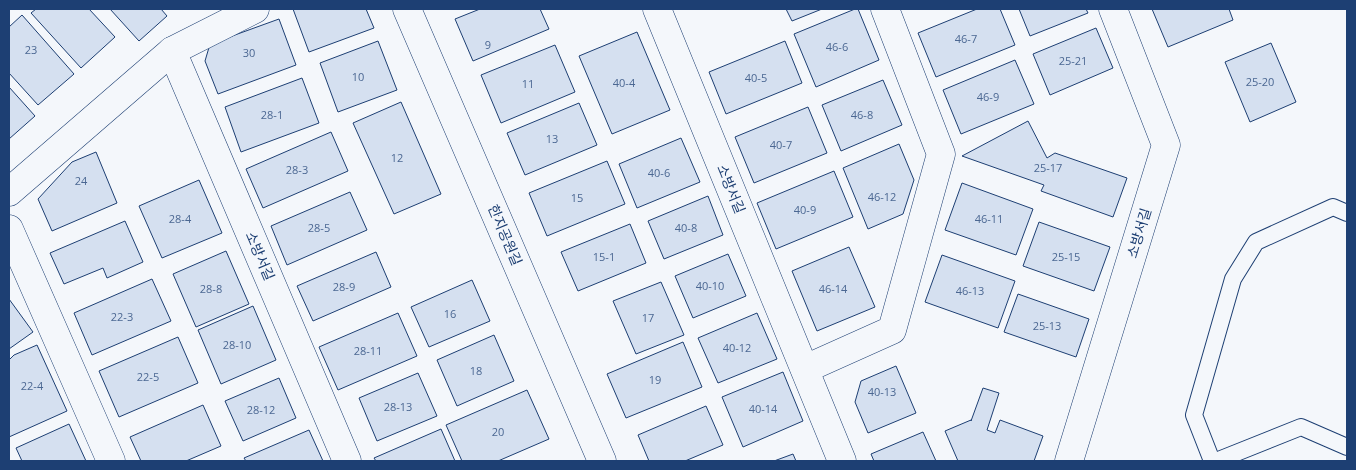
<svg xmlns="http://www.w3.org/2000/svg" width="1356" height="470" font-family="'Open Sans','Noto Sans KR',sans-serif">
  <style>
    .building { fill: #d5e0f0; stroke: #1d3f73 }
    .lines { fill: none; stroke-linecap: round; stroke-linejoin: round }
    .service-casing { stroke: #1d3f73; stroke-width: 18 }
    .minor-casing { stroke: #1d3f73; stroke-width: 29 }
    .tertiary-casing { stroke: #1d3f73; stroke-width: 29 }
    .service { stroke: #f4f7fb; stroke-width: 16 }
    .minor { stroke: #f4f7fb; stroke-width: 28 }
    .tertiary { stroke: #f4f7fb; stroke-width: 28 }
    .labels { text-anchor: middle; stroke-width: 4; stroke-linejoin: round; paint-order: stroke }
    .number-label { font-size: 11px; fill: #4b6792 }
    .street-label { font-size: 14px; fill: #1d3f73; stroke: #f4f7fb }
  </style>
  <rect width="100%" height="100%" fill="#f4f7fb"/>
  <!-- building -->
  <g class="building">
    <path d="M36,9H89L115,37L81,68L31,13Z"/>
    <path d="M110,9H161L167,16L139,41Z"/>
    <path d="M293,9H366L374,28L309,52Z"/>
    <path d="M480,9H540L549,29L473,61L455,19Z"/>
    <path d="M786,9H822L792,21Z"/>
    <path d="M855,9H858L879,60L816,87L794,34Z"/>
    <path d="M977,9H1000L1015,45L936,77L918,33Z"/>
    <path d="M1019,9H1086L1088,13L1030,36Z"/>
    <path d="M1152,9H1229L1233,20L1168,47Z"/>
    <path d="M22,15L74,74L38,105L9,73V27Z"/>
    <path d="M279,19L296,65L218,94L205,61L210,44Z"/>
    <path d="M1096,28L1113,68L1050,95L1033,54Z"/>
    <path d="M637,32L670,110L612,134L579,56Z"/>
    <path d="M378,41L397,90L338,112L320,63Z"/>
    <path d="M785,41L802,83L726,114L709,72Z"/>
    <path d="M1271,43L1296,102L1250,122L1225,62Z"/>
    <path d="M555,45L575,92L501,123L481,75Z"/>
    <path d="M1015,60L1034,104L961,134L943,90Z"/>
    <path d="M302,78L319,123L241,152L225,107Z"/>
    <path d="M883,80L902,125L841,151L822,105Z"/>
    <path d="M9,87L35,116L9,139Z"/>
    <path d="M401,102L441,194L394,214L353,123Z"/>
    <path d="M579,103L597,145L525,175L507,133Z"/>
    <path d="M808,107L827,153L754,183L735,137Z"/>
    <path d="M1028,121L1047,158L1055,153L1127,178L1113,217L1041,191L1044,185L962,156Z"/>
    <path d="M331,132L348,171L263,208L246,169Z"/>
    <path d="M681,138L700,182L637,208L619,164Z"/>
    <path d="M899,144L914,180L903,214L868,229L843,168Z"/>
    <path d="M96,152L117,203L52,231L38,199L72,162Z"/>
    <path d="M607,161L625,204L547,236L529,193Z"/>
    <path d="M834,171L853,217L776,249L757,203Z"/>
    <path d="M199,180L222,233L162,258L139,206Z"/>
    <path d="M962,183L1033,209L1016,255L945,230Z"/>
    <path d="M350,192L367,230L287,265L271,226Z"/>
    <path d="M708,196L723,235L664,259L648,221Z"/>
    <path d="M125,221L143,262L107,278L103,268L64,284L50,253Z"/>
    <path d="M1039,222L1110,247L1094,291L1023,266Z"/>
    <path d="M630,224L646,263L578,291L561,252Z"/>
    <path d="M849,247L875,307L817,331L792,271Z"/>
    <path d="M226,251L249,304L196,327L173,274Z"/>
    <path d="M376,252L391,287L313,321L297,286Z"/>
    <path d="M728,254L746,296L693,318L675,276Z"/>
    <path d="M942,255L1015,281L998,328L925,302Z"/>
    <path d="M152,279L171,321L92,355L74,313Z"/>
    <path d="M472,280L490,321L429,347L411,307Z"/>
    <path d="M661,282L684,335L636,354L613,301Z"/>
    <path d="M1018,294L1089,319L1076,357L1004,332Z"/>
    <path d="M9,299L33,332L9,349Z"/>
    <path d="M253,306L276,360L221,384L198,330Z"/>
    <path d="M398,313L417,356L338,390L319,347Z"/>
    <path d="M757,313L777,359L718,383L698,338Z"/>
    <path d="M494,335L514,381L457,406L437,360Z"/>
    <path d="M178,337L198,383L119,417L99,371Z"/>
    <path d="M683,342L702,387L626,418L607,374Z"/>
    <path d="M37,345L67,411L9,437V360L14,355Z"/>
    <path d="M896,366L916,413L868,433L855,402L861,381Z"/>
    <path d="M783,372L803,421L743,447L722,397Z"/>
    <path d="M418,373L437,416L377,441L359,398Z"/>
    <path d="M279,378L296,418L243,441L225,401Z"/>
    <path d="M983,388L999,393L987,430L995,433L1000,420L1043,436L1034,461H958L945,431L971,420V421Z"/>
    <path d="M527,390L549,439L498,461H462L446,425Z"/>
    <path d="M203,405L221,446L186,461H141L130,437Z"/>
    <path d="M706,406L723,445L685,461H649L638,435Z"/>
    <path d="M69,424L86,461H22L16,448Z"/>
    <path d="M441,429L455,461H376L374,458Z"/>
    <path d="M309,430L323,461H246L244,458Z"/>
    <path d="M923,432L936,461H874L871,454Z"/>
    <path d="M793,454L796,461H774Z"/>
  </g>
  <g class="lines">
    <defs>
      <g id="service">
        <path d="M1212,461L1194,415L1233,279L1256,242L1333,207L1347,213"/>
        <path d="M1216,461L1301,427L1347,447"/>
      </g>
      <g id="minor">
        <path d="M657,9L842,461"/>
        <path d="M172,51L347,461"/>
        <path d="M9,192L172,51L255,9"/>
        <path d="M9,229L111,461"/>
        <path d="M805,369L892,330L941,154L885,9"/>
        <path d="M1069,461L1166,145L1113,9"/>
      </g>
      <path id="tertiary" d="M407,9L602,461"/>
    </defs>
    <!-- service casing -->
    <use href="#service" class="service-casing"/>
    <!-- minor casing -->
    <use href="#minor" class="minor-casing"/>
    <!-- tertiary casing -->
    <use href="#tertiary" class="tertiary-casing"/>
    <!-- service -->
    <use href="#service" class="service"/>
    <!-- minor -->
    <use href="#minor" class="minor"/>
    <!-- tertiary -->
    <use href="#tertiary" class="tertiary"/>
  </g>
  <g class="labels">
    <!-- number labels -->
    <g class="number-label">
      <text x="966" y="43">46-7</text>
      <text x="488" y="49">9</text>
      <text x="837" y="51">46-6</text>
      <text x="31" y="54">23</text>
      <text x="249" y="57">30</text>
      <text x="1073" y="65">25-21</text>
      <text x="358" y="81">10</text>
      <text x="756" y="82">40-5</text>
      <text x="1260" y="86">25-20</text>
      <text x="624" y="87">40-4</text>
      <text x="528" y="88">11</text>
      <text x="988" y="101">46-9</text>
      <text x="272" y="119">28-1</text>
      <text x="862" y="119">46-8</text>
      <text x="552" y="143">13</text>
      <text x="781" y="149">40-7</text>
      <text x="397" y="162">12</text>
      <text x="1048" y="172">25-17</text>
      <text x="297" y="174">28-3</text>
      <text x="659" y="177">40-6</text>
      <text x="81" y="185">24</text>
      <text x="882" y="201">46-12</text>
      <text x="577" y="202">15</text>
      <text x="805" y="214">40-9</text>
      <text x="180" y="223">28-4</text>
      <text x="989" y="223">46-11</text>
      <text x="319" y="232">28-5</text>
      <text x="686" y="232">40-8</text>
      <text x="604" y="261">15-1</text>
      <text x="1066" y="261">25-15</text>
      <text x="710" y="290">40-10</text>
      <text x="344" y="291">28-9</text>
      <text x="211" y="293">28-8</text>
      <text x="833" y="293">46-14</text>
      <text x="970" y="295">46-13</text>
      <text x="450" y="318">16</text>
      <text x="122" y="321">22-3</text>
      <text x="648" y="322">17</text>
      <text x="1047" y="330">25-13</text>
      <text x="237" y="349">28-10</text>
      <text x="737" y="352">40-12</text>
      <text x="368" y="355">28-11</text>
      <text x="476" y="375">18</text>
      <text x="148" y="381">22-5</text>
      <text x="655" y="384">19</text>
      <text x="32" y="390">22-4</text>
      <text x="882" y="396">40-13</text>
      <text x="398" y="411">28-13</text>
      <text x="763" y="413">40-14</text>
      <text x="261" y="414">28-12</text>
      <text x="498" y="436">20</text>
    </g>
    <!-- street labels -->
    <g class="street-label">
      <text transform="translate(731 189) rotate(68)" y="5">소방서길</text>
      <text transform="translate(1139 233) rotate(-73)" y="5">소방서길</text>
      <text transform="translate(505 235) rotate(67)" y="5">한지공원길</text>
      <text transform="translate(260 256) rotate(67)" y="5">소방서길</text>
    </g>
  </g>
  <!-- border -->
  <rect width="1356" height="470" fill="none" stroke="#1d3f73" stroke-width="20"/>
</svg>
